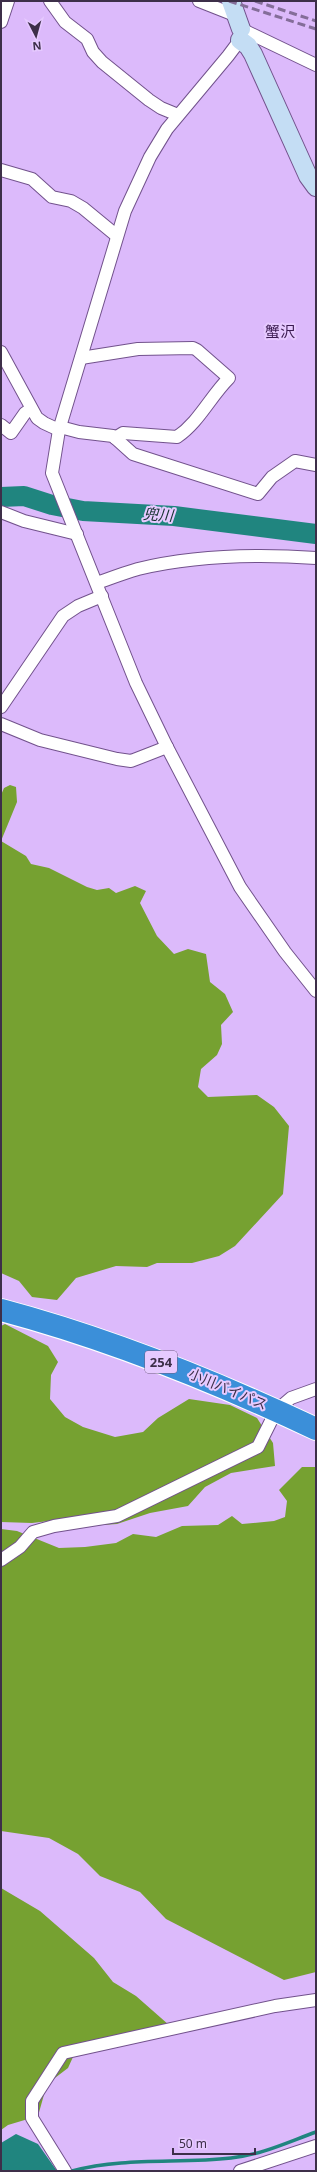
<svg xmlns="http://www.w3.org/2000/svg" width="317" height="2172" font-family="'Noto Sans','Noto Sans JP',sans-serif">
  <style>
    .forest { fill: #76a131 }
    .water { fill: #20857f }
    .lines { fill: none; stroke-linecap: round; stroke-linejoin: round }
    .stream { stroke: #20857f; stroke-width: 3.5 }
    .river { stroke: #20857f; stroke-width: 20 }
    .street-casing { stroke: #72528c; stroke-width: 14 }
    .secondary-casing { stroke: #72528c; stroke-width: 20 }
    .highway-casing { stroke: #fff; stroke-width: 24 }
    .street { stroke: #fff; stroke-width: 12 }
    .secondary { stroke: #c4ddf4; stroke-width: 18 }
    .highway { stroke: #3b8fd9; stroke-width: 22 }
    .rail { stroke: #846d99; stroke-width: 3; stroke-dasharray: 8 4; stroke-linecap: butt }
    .labels { text-anchor: middle; stroke-width: 4; stroke-linejoin: round; paint-order: stroke }
    .shield { fill: #e6caff; stroke: #705e80; stroke-width: 1 }
    .shield-label { font-size: 13px; font-weight: bold; fill: #3d2f49 }
    .street-label { font-size: 14px; fill: #3d2f49; stroke: #e6caff }
    .neighbourhood-label { font-size: 15px; fill: #3a1a50; stroke: #e6caff }
    .water-label { font-size: 15px; font-style: italic; fill: #14312f; stroke: #e6caff }
  </style>
  <rect width="100%" height="100%" fill="#dcbafb"/>
  <!-- forest -->
  <g class="forest">
    <path d="M10,785L16,787L17,802L1,841L26,856L31,864L49,868L87,887L97,890L109,888L116,893L135,886L146,891L140,903L157,936L174,954L188,949L206,954L210,982L225,994L233,1012L221,1025L222,1044L217,1055L201,1069L198,1087L208,1097L257,1095L274,1107L289,1126L283,1194L235,1246L219,1256L192,1263H157L147,1267L116,1266L76,1278L57,1300L32,1297L19,1281L1,1273V795L4,788Z"/>
    <path d="M5,1324L48,1346L58,1362L51,1375L50,1399L65,1417L83,1427L115,1437L143,1432L158,1418L189,1399L230,1405L257,1418L273,1443L275,1466L231,1473L205,1487L188,1506L150,1513L117,1524L73,1527L49,1521L32,1523L1,1522V1326Z"/>
    <path d="M302,1467H316V1972L284,1980L166,1919L140,1892L100,1876L78,1854L49,1838L1,1831V1529L17,1531L59,1548L85,1547L116,1543L133,1534L156,1537L182,1526L218,1525L232,1516L242,1524L274,1521L285,1517L287,1501L279,1490Z"/>
    <path d="M1,1888L40,1911L94,1958L113,1982L136,1996L169,2025L78,2046L68,2068L47,2084L38,2116L8,2125L1,2130Z"/>
  </g>
  <!-- water -->
  <path class="water" d="M16,2134L38,2144L57,2171H1V2143Z"/>
  <g class="lines">
    <!-- stream -->
    <path class="stream" d="M72,2171C125,2157 178,2164 231,2158C261,2155 288,2142 316,2132"/>
    <!-- river -->
    <path class="river" d="M1,497L24,496L52,505L83,511L174,516L316,534"/>
    <defs>
      <g id="street">
        <path d="M50,1L65,22L87,39L93,52L102,62L149,100L161,108L178,115"/>
        <path d="M199,1L237,16"/>
        <path d="M1,22L8,1"/>
        <path d="M316,65L241,29L240,40L228,56L167,129L150,157L125,211L59,430L52,473L136,683L167,747L240,887L285,952L316,991"/>
        <path d="M1,170L32,179L52,197L71,201L83,208L117,236"/>
        <path d="M1,352L37,418L44,423L59,430"/>
        <path d="M81,358L138,349L193,348L197,350L229,378C210,397 199,422 177,437L123,433L115,438"/>
        <path d="M1,425L11,433L25,413L31,409"/>
        <path d="M60,427L79,432L113,436L133,454L258,494L272,477L295,461L316,465"/>
        <path d="M1,512L24,521L77,534"/>
        <path d="M97,583C111,578 124,573 138,569C196,555 257,554 316,558"/>
        <path d="M1,707L63,616L78,606L102,596"/>
        <path d="M1,724L40,740L117,759L131,761L167,747"/>
        <path d="M1,1560L20,1547L33,1532L54,1526L117,1516L258,1447L271,1421L284,1404L291,1398L316,1389"/>
        <path d="M65,2171L32,2118V2101L63,2053L275,2006L316,2000"/>
        <path d="M240,2171L316,2146"/>
      </g>
      <g id="secondary">
        <path d="M231,1L241,29"/>
        <path d="M240,40L248,46L253,54L308,176L316,187"/>
      </g>
      <path id="highway" d="M1,1310C110,1339 214,1381 316,1429"/>
    </defs>
    <!-- street casing -->
    <use href="#street" class="street-casing"/>
    <!-- secondary casing -->
    <use href="#secondary" class="secondary-casing"/>
    <!-- highway casing -->
    <use href="#highway" class="highway-casing"/>
    <!-- street -->
    <use href="#street" class="street"/>
    <!-- secondary -->
    <use href="#secondary" class="secondary"/>
    <!-- highway -->
    <use href="#highway" class="highway"/>
    <!-- rail -->
    <g class="rail">
      <path d="M229,1L316,29"/>
      <path d="M255,1L316,21"/>
    </g>
  </g>
  <g class="labels">
    <!-- shield labels -->
    <rect class="shield" x="145" y="1351" width="32" height="22" rx="3"/>
    <g class="shield-label">
      <text x="161" y="1367">254</text>
    </g>
    <!-- street labels -->
    <g class="street-label">
      <text transform="translate(228 1389) rotate(23)" y="5">小川バイパス</text>
    </g>
    <!-- neighbourhood labels -->
    <g class="neighbourhood-label">
      <text x="280" y="337">蟹沢</text>
    </g>
    <!-- water labels -->
    <g class="water-label">
      <text transform="translate(158 515) rotate(4)" y="5">兜川</text>
    </g>
  </g>
  <!-- border -->
  <rect width="317" height="2172" fill="none" stroke="#3d2f49" stroke-width="4"/>
  <!-- north arrow -->
  <g transform="translate(36 36) rotate(174)" stroke="#e6caff" stroke-width="3" paint-order="stroke">
  <path d="M0-3L7 15L0 10L-7 15Z" fill="#3d2f49"/>
  <text y="-6" font-size="11" font-weight="bold" text-anchor="middle" fill="#3d2f49">N</text>
  </g>
  <!-- scale -->
  <path d="M173 2148v6h82v-6" fill="none" stroke="#3d2f49" stroke-width="2"/>
  <text x="179" y="2148" font-size="12" fill="#3d2f49" stroke="#e6caff" stroke-width="3" paint-order="stroke">50 m</text>
</svg>
